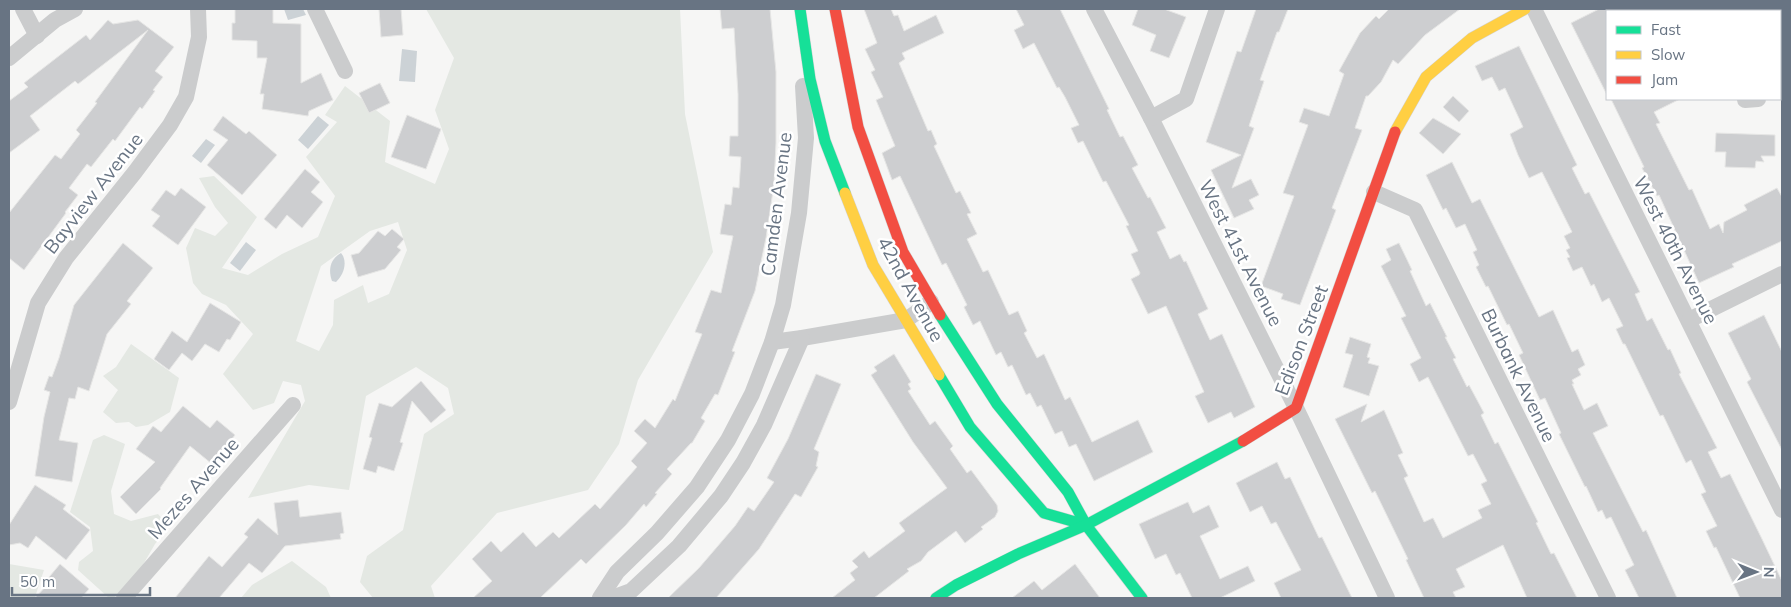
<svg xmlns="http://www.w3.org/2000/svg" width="1791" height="607" font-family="Mulish,sans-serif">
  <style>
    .green { fill: #e4e8e3; fill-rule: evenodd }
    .water { fill: #ccd2d6 }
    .building { fill: #cdced0; stroke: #e6e6e5 }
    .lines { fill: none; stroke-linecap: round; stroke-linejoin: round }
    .fast-casing { stroke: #d3d3d4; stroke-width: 12 }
    .slow-casing { stroke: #d3d3d4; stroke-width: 12 }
    .jam-casing { stroke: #d3d3d4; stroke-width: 12 }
    .street { stroke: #cbcccd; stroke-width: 16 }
    .fast { stroke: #16e098; stroke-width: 11 }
    .slow { stroke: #ffcf43; stroke-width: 11 }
    .jam { stroke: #f24e42; stroke-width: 11 }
    .labels { text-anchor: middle; stroke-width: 5; stroke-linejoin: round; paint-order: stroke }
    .street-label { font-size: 19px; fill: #687483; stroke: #fff }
  </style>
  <rect width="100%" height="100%" fill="#f6f6f5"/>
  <!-- green -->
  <g class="green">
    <path d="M426,9H680L685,114L713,252L638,380L619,444L588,490L497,513L431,586L435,598H373L360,582L367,556L403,530L424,434L454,414L448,388L416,367L366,396L349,490L309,485L248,498L305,401L301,385L283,381L274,403L253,410L223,374L253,334L226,305L202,294L193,283L186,248L195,228L215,236L228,223L215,207L199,178L214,176L257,217L222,268L248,275L282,254L318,237L335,196L306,157L337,122L325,115L345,86L390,121L385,162L435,184L449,149L435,110L454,58ZM398,222L407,250L389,294L368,303L363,285L334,300L333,325L319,351L296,341L321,266L370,231Z"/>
    <path d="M131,344L179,378L170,412L148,425L136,427L129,422L116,423L103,412L118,390L103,376L116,367Z"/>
    <path d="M104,435L125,444L111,491L114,514L131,521L158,514L169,527L155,544L133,582L113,598H109L78,570L79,562L93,551L90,527L70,512L93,440Z"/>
    <path d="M292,561L326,587L331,598H241L252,585Z"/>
    <path d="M9,564L44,570L35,597L9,598Z"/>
  </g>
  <!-- water -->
  <g class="water">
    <path d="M284,9H303L306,15L288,20Z"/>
    <path d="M402,49L417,51L415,82L399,81Z"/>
    <path d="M318,116L329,125L308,149L298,140Z"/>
    <path d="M206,139L215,145L201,163L192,156Z"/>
    <path d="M246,242L256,250L240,271L230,263Z"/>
    <path d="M341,253C348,261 344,275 336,282L332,281C328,270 330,259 341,253Z"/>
  </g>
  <!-- building -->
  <g class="building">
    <path d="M235,9H273V23L301,24V83L321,73L333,100L309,111L308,116L262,109L264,94H260L267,58H257V41L232,40V23H235Z"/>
    <path d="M379,9H401L403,35L381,37Z"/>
    <path d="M720,9H770L776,72V143L774,184L766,238L755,291L732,351L735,352L718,395L715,394L701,418L705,421L692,443H691L667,469L672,474L655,493L657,494L646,507L644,504L626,525L586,564L581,559L540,598H473L492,581L472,559L491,541L501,552L523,532L536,547L553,532L559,538L595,504L600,509L637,467L631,461L647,443L634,431L645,419L655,428L673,399L675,401L702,334L695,332L711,290L721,293L733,236L720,234L725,204L731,205L733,187L739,188L741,157L729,156L730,136H738V94L734,28L722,29Z"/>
    <path d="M864,9H891L894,16L898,15L904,31L936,15L944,33L902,53L905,59L899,63L928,131L931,130L937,144L934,146L956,193L960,191L971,213L967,214L977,234L967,239L983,272L988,270L1009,315L1018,311L1027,331L1024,333L1037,358L1044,354L1065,400L1070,397L1092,442L1138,420L1153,452L1094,481L1076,444L1069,447L1062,431L1055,434L1041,405L1037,407L1030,393L1026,395L1012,365L1008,367L1001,352L996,355L980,321L973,325L964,307L967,305L946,263L942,265L900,176L892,180L882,153L895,146L876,100L883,97L871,72L875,70L865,49L877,43Z"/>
    <path d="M1016,9H1060L1109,109L1107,110L1120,137L1123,136L1138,165L1132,168L1148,198L1150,197L1166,228L1157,232L1170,259L1180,254L1184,262L1186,261L1208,309L1198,314L1210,340L1222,334L1255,407L1234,418L1231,412L1208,423L1195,396L1204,392L1166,306L1148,314L1131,279L1139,275L1140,273L1131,254L1138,251L1126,226L1129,225L1106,181L1103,182L1083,141L1078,143L1071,128L1079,125L1065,97L1059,87L1057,88L1034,43L1023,49L1014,30L1024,25Z"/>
    <path d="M1138,9H1164L1186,17L1169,58L1150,51L1156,35L1132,25Z"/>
    <path d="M1256,9H1288L1279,32H1277L1260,80L1264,81L1249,126L1254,128L1232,188L1251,179L1259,195L1249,200L1254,209L1234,218L1211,170L1241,155L1206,142L1237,51L1241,52Z"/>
    <path d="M1389,9H1460L1425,35L1398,64L1393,60L1381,82L1368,96H1366L1355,128L1362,130L1332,208L1336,210L1300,305L1281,299L1283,294L1261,286L1294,196L1283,193L1308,125L1299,122L1304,108L1329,116L1344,74L1339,71L1360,33L1376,16L1379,19Z"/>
    <path d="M1599,9H1607V95L1571,23Z"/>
    <path d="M108,20L113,24L138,20L174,47L155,71L163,77L153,90L155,91L142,109L140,107L115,141L113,139L91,167L87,164L69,188L78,195L65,212L66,213L24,270L9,258V213L55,155L61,159L80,134L76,130L97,103L95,102L148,30L78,84L75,81L30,116L40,130L9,153V101L28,87L24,83L86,35L90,40Z"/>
    <path d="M1519,46L1577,165L1572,168L1585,194L1589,192L1640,292L1635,294L1647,321L1652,318L1668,350L1670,349L1681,373L1679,374L1717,448L1708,452L1721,478L1730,474L1762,539L1782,581V598H1740L1716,547L1714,548L1706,531L1717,526L1701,494L1706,492L1691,460L1686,463L1663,415L1660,416L1625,344H1623L1616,329L1623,326L1609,298L1602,302L1594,284L1591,286L1582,267L1573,271L1567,258L1570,257L1566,250L1570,248L1564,236L1572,232L1542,172L1529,178L1518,155L1510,134L1523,127L1505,88L1499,91L1492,77L1482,81L1475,66Z"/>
    <path d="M380,83L390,103L369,113L359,93Z"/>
    <path d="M1453,96L1469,111L1459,122L1443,107Z"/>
    <path d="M1611,99H1680L1654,112L1660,123L1656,124L1689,190L1692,189L1710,229L1719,224L1723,233L1724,222L1747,210L1744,205L1777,188L1782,197V241L1732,264L1734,267L1699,283L1659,195L1657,196L1642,168L1644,167Z"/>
    <path d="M407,115L441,129L426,169L391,157Z"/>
    <path d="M223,116L246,134L249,131L277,155L242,195L207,165L228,140L213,130Z"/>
    <path d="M1433,118L1461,134L1443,154L1419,133Z"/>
    <path d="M1716,133L1775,135V156H1761L1764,162L1756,161L1755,168L1725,167L1726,152H1715Z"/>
    <path d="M1452,162L1472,203L1480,199L1539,317L1553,310L1572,352L1578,349L1585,365L1578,369L1581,375L1572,380L1574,384H1572L1584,410L1597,403L1608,426L1593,433L1643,532L1646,530L1677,598H1639L1625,570L1634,565L1611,517L1606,519L1602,510L1598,512L1586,486L1585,487L1559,434L1561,433L1545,398L1540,400L1519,355L1523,353L1509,324L1507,325L1488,286L1486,287L1476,267L1479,265L1473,252L1477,250L1465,224L1456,228L1446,208L1443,210L1426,175Z"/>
    <path d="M305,169L320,182L311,192L323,202L302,228L287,215L276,229L264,219Z"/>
    <path d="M181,188L206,207L178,245L152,226L160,216L151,210L166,190L175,196Z"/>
    <path d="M392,229L404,239L397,247L401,250L385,269L358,277L351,255L359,253L378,231L385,236Z"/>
    <path d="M123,243L153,268L127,301L131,304L107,334L89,391L78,387L75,399L69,398L59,440L78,443L72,482L35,476L44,417L50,392L44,390L49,376L52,377L59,358L74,305Z"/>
    <path d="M1399,243L1412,270L1410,271L1426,306L1430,303L1447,337H1445L1456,358L1453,359L1467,387L1469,385L1484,413L1481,415L1495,444L1498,442L1538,522L1536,523L1551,554L1554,553L1577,598H1527L1503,545L1456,569L1465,587L1453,592L1456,598H1424L1406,560L1408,559L1375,491L1372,493L1335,419L1367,404L1361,422L1384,410L1403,453L1398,455L1408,476L1404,478L1424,522L1433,518L1443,538L1482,518L1478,510L1491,504L1481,484L1487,481L1473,454L1468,456L1428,377L1419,382L1410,364L1421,358L1401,318L1406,316L1381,266L1391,260L1386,249Z"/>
    <path d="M210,303L241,322L230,340L227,339L219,352L205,344L192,361L182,353L169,370L154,359L172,331L187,342Z"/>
    <path d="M1764,315L1782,352V450L1747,382L1751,379L1728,333Z"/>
    <path d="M1350,337L1371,344L1367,357L1370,358L1368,363L1379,366L1369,396L1343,387L1353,355L1345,353Z"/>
    <path d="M894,354L911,382L908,384L911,389L908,391L930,425L935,421L953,446L950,449L967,473L971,470L997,505L998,511L995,517L981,527L983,529L965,543L956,531L928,552L921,561L907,569L909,571L874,598H832L855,580L850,573L858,567L852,561L864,551L869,558L905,531L899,523L947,488L913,442L871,375L877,371L874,367Z"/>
    <path d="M816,374L841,384L814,449L819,452L816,466L818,467L801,497L795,494L759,549L716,598H668L699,568L735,526L748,507L754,511L774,482L767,478L788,439Z"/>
    <path d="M421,381L446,410L431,423L412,401L400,442L403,443L394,471L378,466L376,473L363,469L372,438L369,437L379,403L392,407Z"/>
    <path d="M183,406L210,428L217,420L235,435L212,464L190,446L160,488L161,489L136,514L120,497L155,462L136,449L153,426L161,432Z"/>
    <path d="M1277,462L1285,479L1290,477L1319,538L1322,537L1352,598H1281L1274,583L1301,570L1276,522L1271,524L1262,506L1250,512L1236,483Z"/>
    <path d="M35,485L66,505L63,509L90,530L66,560L36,536L28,548L20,543L9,545V525Z"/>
    <path d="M298,500L300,517L341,512L344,533L340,534L341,539L285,546L262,573L249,563L219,598H175L209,556L222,567L248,537L244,534L258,518L278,535L274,503Z"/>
    <path d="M1188,502L1193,513L1209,505L1219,527L1200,536L1220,579L1248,566L1255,581L1220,598H1192L1180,573L1176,575L1166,554L1155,559L1139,524Z"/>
    <path d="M60,564L89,589L81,598H35L48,584L45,582Z"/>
    <path d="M1075,564L1100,598H1012L1034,581L1042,590Z"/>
  </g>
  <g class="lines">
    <defs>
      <g id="fast">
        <path d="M800,9L810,79L825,141L845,193"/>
        <path d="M940,315L997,404L1068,492L1086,525L1142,598"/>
        <path d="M939,375L970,427L1044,513L1086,525"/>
        <path d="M936,598L956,585L1018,554L1086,525L1243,441"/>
      </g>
      <g id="slow">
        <path d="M1395,132L1426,77L1472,38L1525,9"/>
        <path d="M845,193L873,265L939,375"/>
      </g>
      <g id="jam">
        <path d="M835,9L858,127L903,252L940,315"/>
        <path d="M1243,441L1296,408L1395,132"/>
      </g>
    </defs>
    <!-- fast casing -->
    <use href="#fast" class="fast-casing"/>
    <!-- slow casing -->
    <use href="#slow" class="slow-casing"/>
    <!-- jam casing -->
    <use href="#jam" class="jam-casing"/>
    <!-- street -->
    <g class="street">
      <path d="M23,9L37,36"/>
      <path d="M315,9L345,71"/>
      <path d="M1094,9L1151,118L1296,408L1387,598"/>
      <path d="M1534,9L1782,510"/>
      <path d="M9,58L55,20L75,9"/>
      <path d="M1780,91L1782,90"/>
      <path d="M1745,100L1758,99"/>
      <path d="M1151,118L1186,99L1217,9"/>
      <path d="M1374,192L1415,210L1608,598"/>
      <path d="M1689,320L1782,274"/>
      <path d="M772,342L802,338L906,320L931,302"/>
      <path d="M9,402L38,303L66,258L135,172L170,125L186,97L199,37L198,9"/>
      <path d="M124,598L293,405"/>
      <path d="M600,598L617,572L657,533L697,487L728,440L752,394L772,342L783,305L799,213L806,138L803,86"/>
      <path d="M612,598L631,591L679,546L721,496L743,463L764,425L802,338"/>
    </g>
    <!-- fast -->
    <use href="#fast" class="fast"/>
    <!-- slow -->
    <use href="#slow" class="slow"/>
    <!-- jam -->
    <use href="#jam" class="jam"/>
  </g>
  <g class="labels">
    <!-- street labels -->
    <g class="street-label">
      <text transform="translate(93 193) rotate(-52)" y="7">Bayview Avenue</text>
      <text transform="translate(776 204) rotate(-83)" y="7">Camden Avenue</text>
      <text transform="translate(1676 250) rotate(63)" y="7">West 40th Avenue</text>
      <text transform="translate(1241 253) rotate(63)" y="7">West 41st Avenue</text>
      <text transform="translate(911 289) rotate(61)" y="7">42nd Avenue</text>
      <text transform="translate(1301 340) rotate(-69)" y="7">Edison Street</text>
      <text transform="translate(1519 375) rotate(64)" y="7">Burbank Avenue</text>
      <text transform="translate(193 488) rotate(-49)" y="7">Mezes Avenue</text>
    </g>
  </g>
  <!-- border -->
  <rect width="1791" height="607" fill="none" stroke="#687483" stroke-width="20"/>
  <!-- legend -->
  <rect x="1606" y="10" width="175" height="90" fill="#ffffff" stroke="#c3c7cd"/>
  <rect x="1616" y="26" width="25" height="8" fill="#16e098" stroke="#c3c7cd"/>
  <text x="1651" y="35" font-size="15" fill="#687483">Fast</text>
  <rect x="1616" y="51" width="25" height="8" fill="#ffcf43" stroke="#c3c7cd"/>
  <text x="1651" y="60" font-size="15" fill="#687483">Slow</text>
  <rect x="1616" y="76" width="25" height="8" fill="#f24e42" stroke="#c3c7cd"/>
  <text x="1651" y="85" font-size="15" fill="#687483">Jam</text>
  <!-- north arrow -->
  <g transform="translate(1756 572) rotate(91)" stroke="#ffffff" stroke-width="4" paint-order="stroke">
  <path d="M0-4L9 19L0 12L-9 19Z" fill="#687483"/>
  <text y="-8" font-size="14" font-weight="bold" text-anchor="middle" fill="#687483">N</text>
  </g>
  <!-- scale -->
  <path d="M12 587v8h138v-8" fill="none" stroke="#687483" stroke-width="2.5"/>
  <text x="20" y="587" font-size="15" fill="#687483" stroke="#ffffff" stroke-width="4" paint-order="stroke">50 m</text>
</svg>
